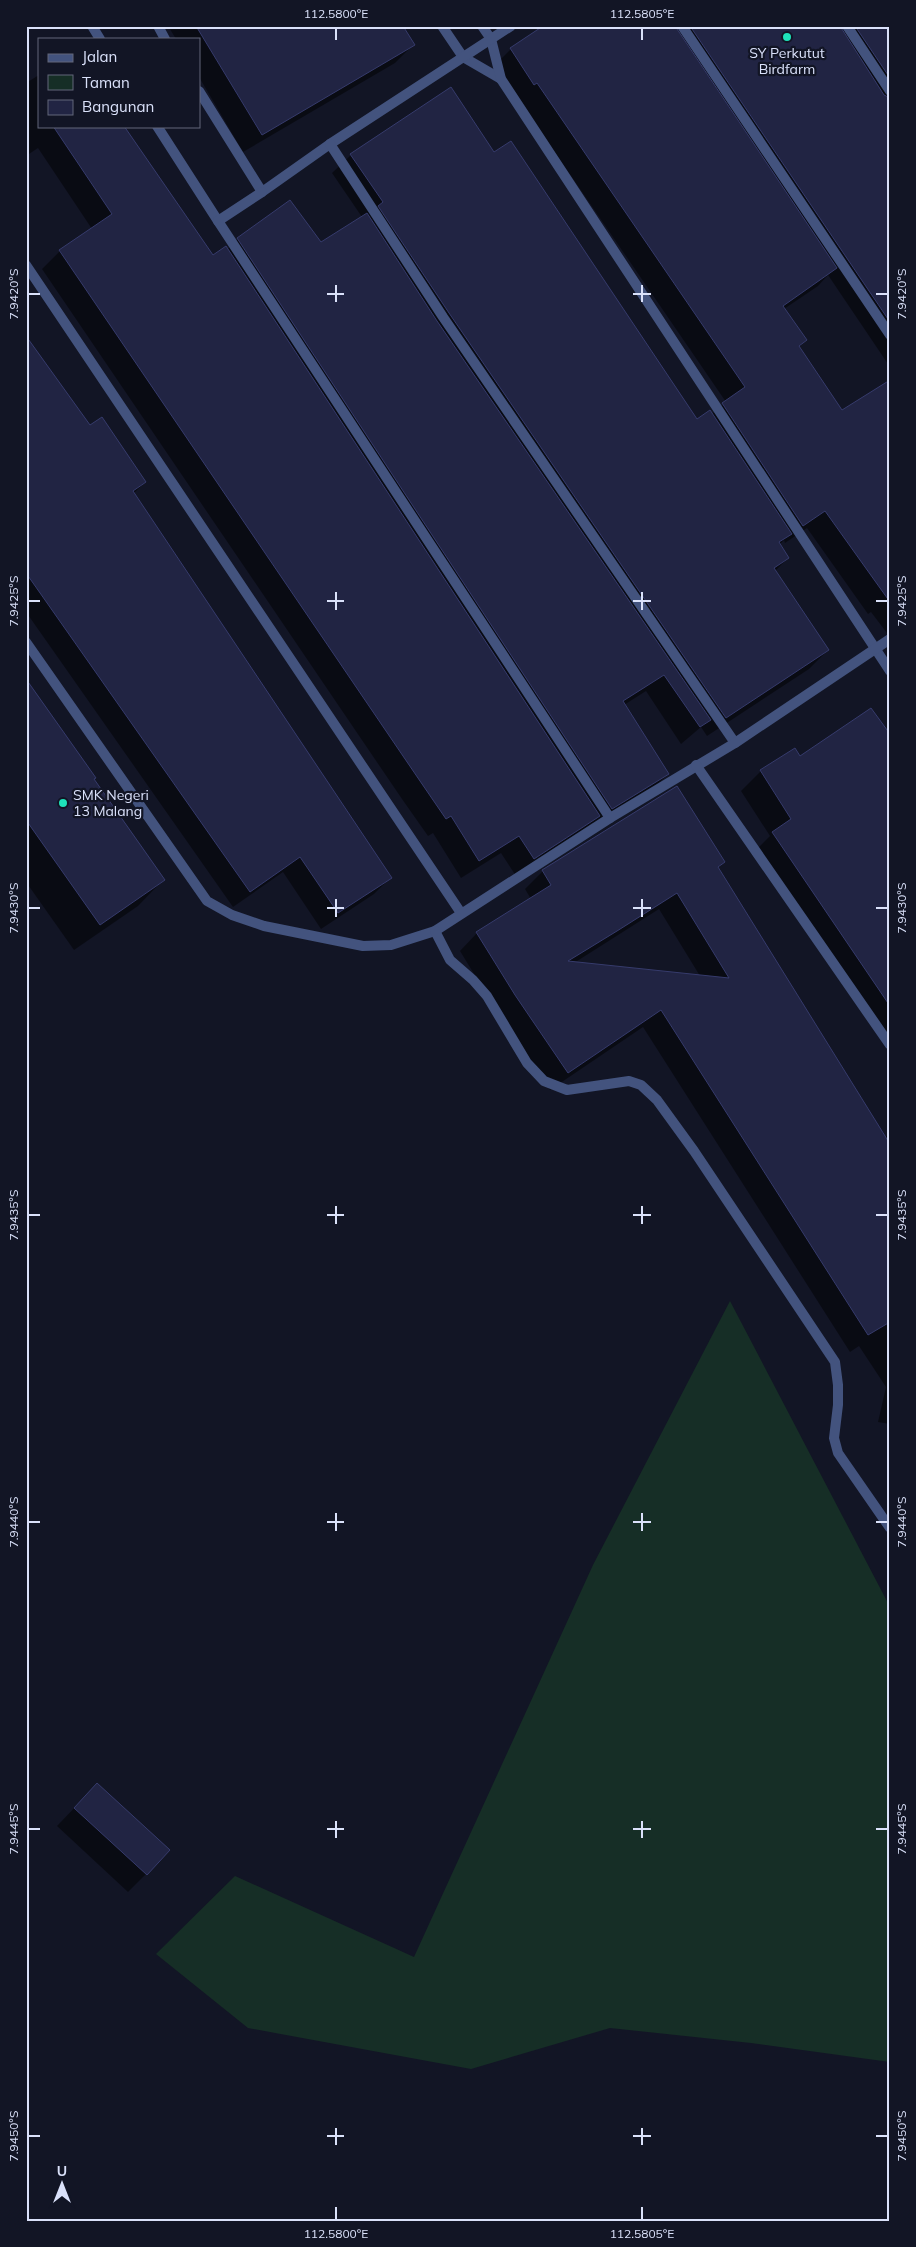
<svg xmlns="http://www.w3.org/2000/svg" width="916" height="2247" font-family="Mulish,sans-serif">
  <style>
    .green { fill: #162e26 }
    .shadow { fill: #0007; fill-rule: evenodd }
    .building { fill: #212443; stroke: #363b6c; fill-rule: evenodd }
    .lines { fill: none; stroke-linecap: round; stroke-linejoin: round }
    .minor { stroke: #43537e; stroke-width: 10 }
    .ticks { fill: none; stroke: #dae1fa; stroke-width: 2 }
    .poi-dot { fill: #1ee2ba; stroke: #121525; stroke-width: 2 }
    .labels { text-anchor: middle; stroke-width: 4.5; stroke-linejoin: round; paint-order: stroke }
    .poi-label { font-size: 14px; fill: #dae1fa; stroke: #121525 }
    .neatline { fill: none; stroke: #dae1fa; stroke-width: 2 }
    .ticks-label { font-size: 12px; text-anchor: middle; fill: #dae1fa }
  </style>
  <rect width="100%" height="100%" fill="#121525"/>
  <!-- green -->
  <path class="green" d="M730,1301L890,1607V2062L751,2043L610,2028L471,2069L248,2028L156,1954L235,1876L414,1957L593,1565Z"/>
  <!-- shadow -->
  <g class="shadow">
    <path d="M168,26H402L413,45L395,63L243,152L199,77V39H176Z"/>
    <path d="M546,26H890V367L828,275L818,286L784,309L806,340L799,347L842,412L890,381V637L871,612L868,614L807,528L785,543L784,540L779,545L788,558L775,571L828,650L809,669L707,736L701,727L681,744L646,691L624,705L668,774L650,792L594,826L592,823L581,834L516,876L501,853L461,878L433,833L428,836L402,799L42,269L60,251L92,229L38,148L26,156V83L39,75V126H122L213,257L227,250L238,239L321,244L362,217L332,173L351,155L494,154L696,421L712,414L726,402L519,100L493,67L511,49Z"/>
    <path d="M26,339L89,427L145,482L133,494L390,878L374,894L321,929L283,872L233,907L26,612Z"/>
    <path d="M26,681L163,880L138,906L74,950L26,882Z"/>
    <path d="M890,737V1052L753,853L770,836L741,791L761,771L794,750L800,758Z"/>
    <path d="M676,788L724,862L718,868L884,1137L890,1134V1424L878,1422L886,1387L859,1346L850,1352L643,1027L550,1090L498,1013L460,951L477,933L531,899L525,889L543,871ZM659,909L700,976L574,963Z"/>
    <path d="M79,1803L146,1874L128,1892L57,1826Z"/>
  </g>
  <!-- building -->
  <g class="building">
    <path d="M196,26H403L415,45L262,135Z"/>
    <path d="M543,26H675L837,268L783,306L807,340L799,346L842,410L890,380V602L825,511L803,526L722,403L745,387L537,83L534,85L510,48Z"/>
    <path d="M690,26H840L884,95L890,98V322Z"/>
    <path d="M855,26H890V78Z"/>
    <path d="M451,87L494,152L511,141L697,419L710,410L792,534L779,542L789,558L774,568L829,650L726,718L449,313L378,206L383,202L350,154Z"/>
    <path d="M53,126H124L213,255L226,246L600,816L534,859L519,836L479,861L451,816L446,819L420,781L59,250L112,214Z"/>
    <path d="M290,200L321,242L367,213L437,321L711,720L700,727L664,675L623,701L669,774L612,809L237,238Z"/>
    <path d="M26,336L90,425L102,417L146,482L133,491L392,878L338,913L300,857L250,892L26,573Z"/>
    <path d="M26,679L96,778L94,779L165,880L100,925L26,820Z"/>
    <path d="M871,708L890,734V1006L772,832L791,819L760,770L795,748L800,756Z"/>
    <path d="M677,786L725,862L718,867L890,1144V1322L868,1335L661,1010L568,1073L515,995L476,932L551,885L542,870ZM677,893L729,978L568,961L617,931Z"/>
    <path d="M97,1783L170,1850L147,1875L74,1808Z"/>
  </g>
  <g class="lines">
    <!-- minor -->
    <g class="minor">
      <path d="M92,26L100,39"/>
      <path d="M158,26L165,39"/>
      <path d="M442,26L463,57L501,79"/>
      <path d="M482,26L491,39L501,79L890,671"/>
      <path d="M682,26L890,335"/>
      <path d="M847,26L890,91"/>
      <path d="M199,91L262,192L330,144L511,26"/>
      <path d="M157,126L218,221"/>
      <path d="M330,144L443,317L735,743"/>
      <path d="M262,192L218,221L610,818"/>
      <path d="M26,265L461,913"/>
      <path d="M26,642L207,901L232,915L264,926L363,946L391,945L435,931L610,818L735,743L890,639"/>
      <path d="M696,765L890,1045"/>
      <path d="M435,931L450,960L473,980L487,996L527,1063L544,1081L567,1090L629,1081L641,1085L657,1100L694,1151L835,1362L838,1385V1405L834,1438L838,1453L890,1528"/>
    </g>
  </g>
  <!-- ticks -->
  <path class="ticks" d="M336,28V40M642,28V40M336,285V302M642,285V302M28,294H40M327,294H344M633,294H651M876,294H888M336,592V610M642,592V610M28,601H40M327,601H344M633,601H651M876,601H888M336,899V917M642,899V917M28,908H40M327,908H344M633,908H651M876,908H888M336,1206V1224M642,1206V1224M28,1215H40M327,1215H344M633,1215H651M876,1215H888M336,1513V1531M642,1513V1531M28,1522H40M327,1522H344M633,1522H651M876,1522H888M336,1821V1838M642,1821V1838M28,1829H40M327,1829H344M633,1829H651M876,1829H888M336,2128V2145M642,2128V2145M28,2136H40M327,2136H344M633,2136H651M876,2136H888M336,2207V2220M642,2207V2220"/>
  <!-- markers -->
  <g class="poi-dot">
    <circle cx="787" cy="37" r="5"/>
    <circle cx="63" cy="803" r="5"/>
  </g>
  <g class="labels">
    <!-- poi labels -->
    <g class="poi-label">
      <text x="787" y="58">SY Perkutut<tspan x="787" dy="16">Birdfarm</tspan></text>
      <text x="73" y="800" text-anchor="start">SMK Negeri<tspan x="73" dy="16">13 Malang</tspan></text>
    </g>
  </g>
  <!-- border -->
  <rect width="916" height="2247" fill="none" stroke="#121525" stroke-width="55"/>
  <!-- legend -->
  <rect x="38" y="38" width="162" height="90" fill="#121525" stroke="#62677a"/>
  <rect x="48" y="54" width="25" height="8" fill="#43537e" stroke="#62677a"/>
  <text x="82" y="62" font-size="15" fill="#dae1fa">Jalan</text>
  <rect x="48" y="75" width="25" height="15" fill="#162e26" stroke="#62677a"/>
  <text x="82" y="88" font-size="15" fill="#dae1fa">Taman</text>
  <rect x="48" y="100" width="25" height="15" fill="#212443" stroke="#62677a"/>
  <text x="82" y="112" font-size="15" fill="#dae1fa">Bangunan</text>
  <!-- north arrow -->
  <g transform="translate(62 2184)" stroke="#121525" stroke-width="4" paint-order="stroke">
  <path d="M0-4L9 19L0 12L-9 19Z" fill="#dae1fa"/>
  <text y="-8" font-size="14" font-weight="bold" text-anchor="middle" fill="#dae1fa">U</text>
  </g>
  <rect x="28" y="28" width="860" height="2192" class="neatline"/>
  <g class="ticks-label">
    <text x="336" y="18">112.5800°E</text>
    <text x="642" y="18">112.5805°E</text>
    <text transform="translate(14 294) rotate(-90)" y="4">7.9420°S</text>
    <text transform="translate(902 294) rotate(-90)" y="4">7.9420°S</text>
    <text transform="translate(14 601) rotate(-90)" y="4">7.9425°S</text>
    <text transform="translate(902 601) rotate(-90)" y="4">7.9425°S</text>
    <text transform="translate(14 908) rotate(-90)" y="4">7.9430°S</text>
    <text transform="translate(902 908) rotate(-90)" y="4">7.9430°S</text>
    <text transform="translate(14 1215) rotate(-90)" y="4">7.9435°S</text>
    <text transform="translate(902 1215) rotate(-90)" y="4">7.9435°S</text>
    <text transform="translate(14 1522) rotate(-90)" y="4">7.9440°S</text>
    <text transform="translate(902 1522) rotate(-90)" y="4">7.9440°S</text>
    <text transform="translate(14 1829) rotate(-90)" y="4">7.9445°S</text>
    <text transform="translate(902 1829) rotate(-90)" y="4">7.9445°S</text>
    <text transform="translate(14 2136) rotate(-90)" y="4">7.9450°S</text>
    <text transform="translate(902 2136) rotate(-90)" y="4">7.9450°S</text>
    <text x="336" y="2238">112.5800°E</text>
    <text x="642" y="2238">112.5805°E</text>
  </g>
</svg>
